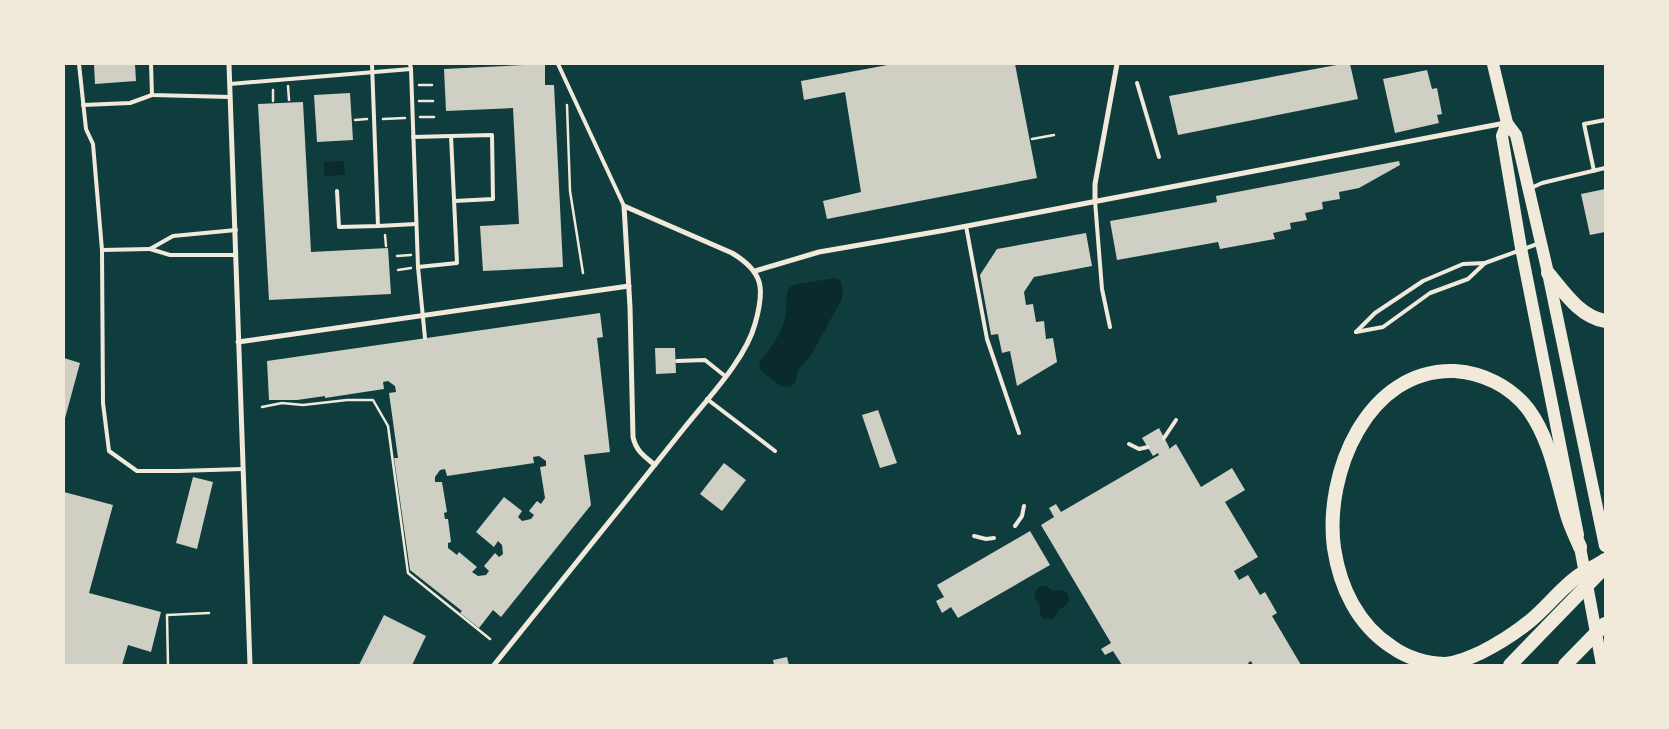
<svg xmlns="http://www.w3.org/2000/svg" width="1669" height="729" font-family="'Archivo Narrow',sans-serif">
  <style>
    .water { fill: #0a2a2b }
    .building { fill: #cfcfc3; fill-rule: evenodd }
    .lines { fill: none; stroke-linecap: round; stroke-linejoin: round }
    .path { stroke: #f1e9da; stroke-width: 2.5 }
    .service { stroke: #f1e9da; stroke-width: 4 }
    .minor { stroke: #f1e9da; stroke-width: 5 }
    .primary { stroke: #f1e9da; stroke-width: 12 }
    .trunk { stroke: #f1e9da; stroke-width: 12 }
    .motorway { stroke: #f1e9da; stroke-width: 14 }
  </style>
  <rect width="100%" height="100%" fill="#0f3d3e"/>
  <!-- water -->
  <g class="water">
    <path d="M344,161L345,175L324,176V162Z"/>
    <path d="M835,278L840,280L843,288L842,299L811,355L798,370L795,383L790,387L781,386L761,371L759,363C769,350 781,335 785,318C787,310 785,298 788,290C790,286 794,285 798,284Z"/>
    <path d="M1040,586H1046L1053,591L1063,590L1068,594C1071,602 1066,607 1059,609L1057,614L1053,619H1044L1040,614V606L1034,597L1036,590Z"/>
  </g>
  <!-- building -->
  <g class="building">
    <path d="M94,64H135L136,81L95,84Z"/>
    <path d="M545,64V85H554L563,267L483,271L480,226L519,224L513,108L446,111L444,69Z"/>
    <path d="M893,64H1015L1037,178L827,219L823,201L861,192L845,92L804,100L801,81Z"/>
    <path d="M1342,64H1350L1358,99L1178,135L1169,96Z"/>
    <path d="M1427,70L1432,89L1437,88L1442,114L1437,115L1439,123L1395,133L1383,79Z"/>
    <path d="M350,93L353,140L317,142L314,95Z"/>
    <path d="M303,102L311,252L388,248L391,294L269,300L258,104Z"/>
    <path d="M1399,161L1400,165L1359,188L1339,192L1340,199L1322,202L1323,209L1305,213L1307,220L1290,223L1291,229L1273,233L1275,239L1220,249L1218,242L1117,260L1110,221L1217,202L1216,196Z"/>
    <path d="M1605,189V232L1590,235L1581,194Z"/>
    <path d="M1086,233L1092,266L1034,277L1024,292L1026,305L1033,304L1036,322L1044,321L1046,339L1053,338L1057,362L1017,386L1010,351L1002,353L998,334L991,335L980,275L997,249Z"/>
    <path d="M600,313L603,337L597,338L610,452L584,455L591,505L501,617L493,610L479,628L460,613L462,611L410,570L394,458H398L389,393L396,392L395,386L388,381L383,382L384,389L325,398V396L297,400H269L267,361ZM539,456L546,461V466L540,467L545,498L541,504L537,501L529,511L534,515L531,519L522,521L518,517L522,511L504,497L476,532L494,547L498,541L502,545L503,554L499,557L495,553L484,566L489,571L486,575L478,576L472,572L477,567L459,552L457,555L448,548V543L451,542L448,519H445L444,513L447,512L442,482H435V477L440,470L445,469L447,476L534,463L533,457Z"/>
    <path d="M655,348H675L676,373L656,374Z"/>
    <path d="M64,358L80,363L64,422Z"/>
    <path d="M878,410L897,463L880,468L862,415Z"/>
    <path d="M1159,428L1169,447V449L1176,444L1201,487L1232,468L1245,490L1225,502L1258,557L1234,571L1239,580L1248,575L1260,595L1265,592L1277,613L1272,616L1301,665H1253L1251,661L1248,663L1249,665H1122L1113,651L1105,655L1101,649L1111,643L1041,525L1054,517L1049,508L1056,504L1061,512L1159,455L1158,453L1153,456L1142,438Z"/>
    <path d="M724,463L746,480L722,511L700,494Z"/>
    <path d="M193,477L213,482L197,549L176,543Z"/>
    <path d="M64,492L113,505L89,593L161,612L151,652L128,645L122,665H64Z"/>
    <path d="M1030,531L1050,565L958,618L951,607L942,613L936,601L944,597L937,585Z"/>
    <path d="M384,615L426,636L412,665H359Z"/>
    <path d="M787,657L789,665H774L773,660Z"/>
  </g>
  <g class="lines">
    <!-- path -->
    <g class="path">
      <path d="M419,85H432"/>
      <path d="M288,86L289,100"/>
      <path d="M273,90V101"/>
      <path d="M419,101H433"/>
      <path d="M567,105L570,191L583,273"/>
      <path d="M420,117H434"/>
      <path d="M383,119L405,118"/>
      <path d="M355,120L367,119"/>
      <path d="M1032,139L1054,135"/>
      <path d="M385,235L386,246"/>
      <path d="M397,256L411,255"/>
      <path d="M398,270L411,268"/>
      <path d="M262,407L282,403L303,405L347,400H373L388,426L408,573L490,639"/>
      <path d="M168,665L167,615L209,613"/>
    </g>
    <!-- service -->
    <g class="service">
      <path d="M79,64L86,129L93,144L102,250L150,249"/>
      <path d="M151,64L152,95L230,97"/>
      <path d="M558,64L624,206"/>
      <path d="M411,69L418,267L425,338"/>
      <path d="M1137,83L1159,157"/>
      <path d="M230,84L411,69L410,64"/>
      <path d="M83,105L130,103L152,95"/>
      <path d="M413,137L451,136"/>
      <path d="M1594,171L1584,124L1605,120"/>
      <path d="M1531,188L1542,183L1605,168"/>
      <path d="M337,191L339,227L378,226L372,64"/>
      <path d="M1095,201L1102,289L1110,327"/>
      <path d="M378,226L416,224"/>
      <path d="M966,226L987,339L1019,433"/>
      <path d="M236,230L173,236L150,249L170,255H236"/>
      <path d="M102,250L103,403L109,451L137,471H178L243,469"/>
      <path d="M418,267L457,263L451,136L492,135L493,199L454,201"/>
      <path d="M1356,332L1383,327L1430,293L1468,279L1485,263L1540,243"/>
      <path d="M1356,332L1375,313L1423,281L1463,264L1485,263"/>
      <path d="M677,361L705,360L725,376"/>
      <path d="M707,399L775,451"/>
      <path d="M1164,438L1176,420"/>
      <path d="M1129,444L1139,449L1148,447"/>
      <path d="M1015,526L1022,516L1024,506"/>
      <path d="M974,536L986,539L994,538"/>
    </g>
    <!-- minor -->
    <g class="minor">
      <path d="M229,64L250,665"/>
      <path d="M1095,201V184L1117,64"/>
      <path d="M755,271L819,252L946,230L1505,123"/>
      <path d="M238,342L629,286"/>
      <path d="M494,665C556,588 619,510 681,432C705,401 745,361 755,324C765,289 764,272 732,253L624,206L630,307L633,437C636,451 644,456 655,465"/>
    </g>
    <!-- primary -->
    <g class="primary">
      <path d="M1493,64L1507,123L1516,135L1548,273L1605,546"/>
      <path d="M1507,123L1502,136L1521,248L1578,535"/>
    </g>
    <!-- trunk -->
    <path class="trunk" d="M1580,547L1602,665"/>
    <!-- motorway -->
    <g class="motorway">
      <path d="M1548,273C1564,292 1579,316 1605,321"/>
      <path d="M1580,547C1575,535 1569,524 1566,511C1556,476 1550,439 1528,409C1510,386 1483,373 1455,371C1367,368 1324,474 1334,548C1340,588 1358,625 1392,647C1406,657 1426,664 1444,664C1456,664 1469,658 1480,653C1498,644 1514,634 1530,621C1545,609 1557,593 1573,580C1582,572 1595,567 1605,560"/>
      <path d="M1510,665L1605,567"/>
      <path d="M1565,665L1605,624"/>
    </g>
  </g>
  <!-- border -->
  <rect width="1669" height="729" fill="none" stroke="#f1e9da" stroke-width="130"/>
</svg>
